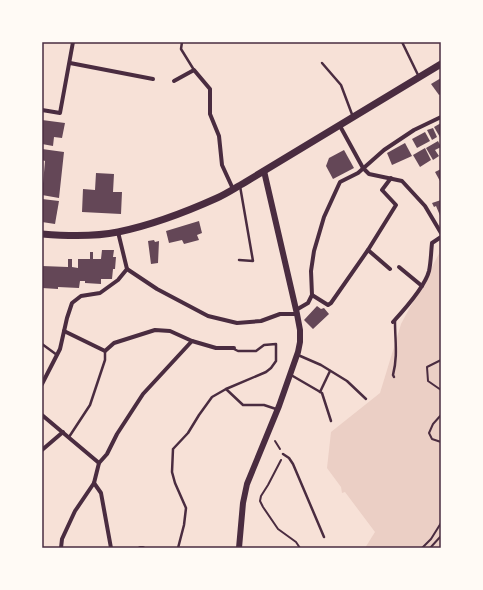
<svg xmlns="http://www.w3.org/2000/svg" width="483" height="590" font-family="Merriweather,serif">
  <style>
    .green { fill: #ebcfc5 }
    .building { fill: #644757 }
    .lines { fill: none; stroke-linecap: round; stroke-linejoin: round }
    .path { stroke: #4a2c40; stroke-width: 2 }
    .service { stroke: #4a2c40; stroke-width: 2.5 }
    .minor { stroke: #4a2c40; stroke-width: 4 }
    .tertiary { stroke: #4a2c40; stroke-width: 6 }
    .secondary { stroke: #4a2c40; stroke-width: 7 }
    .neatline { fill: none; stroke: #4a2c40; stroke-width: 1.5 }
  </style>
  <rect width="100%" height="100%" fill="#f7e1d7"/>
  <!-- green -->
  <path class="green" d="M441,250V548H365L375,532L345,492L342,493L341,487L327,468L331,432L380,393L401,324Z"/>
  <!-- building -->
  <g class="building">
    <path d="M441,78V94L439,95L431,84Z"/>
    <path d="M42,120L65,123L62,138L54,137L53,146L42,144Z"/>
    <path d="M441,123V139L434,127Z"/>
    <path d="M433,128L437,137L432,140L427,130Z"/>
    <path d="M425,132L430,141L417,148L412,139Z"/>
    <path d="M438,141L441,147L435,150L439,156L433,160L426,148Z"/>
    <path d="M405,143L412,156L392,165L387,153Z"/>
    <path d="M425,148L431,160L420,167L413,155Z"/>
    <path d="M42,149L64,152L59,198L42,195L45,161L42,160Z"/>
    <path d="M344,150L354,168L333,179L326,166L329,158Z"/>
    <path d="M441,169V183L435,172Z"/>
    <path d="M96,173L114,174L113,192H122L121,214L82,212L83,189L95,190Z"/>
    <path d="M42,199L59,201L55,224L42,222Z"/>
    <path d="M441,200V218L436,206L434,207L432,203Z"/>
    <path d="M199,221L202,233L197,235L199,240L184,244L182,240L169,243L166,231Z"/>
    <path d="M154,240L155,242L159,241L158,263L151,264L148,241Z"/>
    <path d="M102,250H114L113,257H116L115,269H113L112,279H101V284L85,283V281H80L79,288L58,287V289L42,288V266L68,267V259H72V267L78,268V259H90V252H93V259H101Z"/>
    <path d="M317,306L321,309L324,308L329,314L313,329L304,320Z"/>
  </g>
  <g class="lines">
    <!-- path -->
    <g class="path">
      <path d="M441,360L427,367L428,381L441,390"/>
      <path d="M441,415L433,424L429,433L432,439L441,442"/>
      <path d="M275,441L280,449"/>
      <path d="M281,460L268,485L261,496L260,501L263,507L278,529L296,542L300,548"/>
      <path d="M422,548L431,539L441,523"/>
      <path d="M430,548L441,536"/>
    </g>
    <!-- service -->
    <g class="service">
      <path d="M182,42L181,49L194,70"/>
      <path d="M402,42L419,77"/>
      <path d="M322,63L341,85L353,117"/>
      <path d="M239,260L253,261L240,186"/>
      <path d="M42,344L57,355"/>
      <path d="M298,355L321,365L347,381L366,399"/>
      <path d="M291,375L322,393L331,421"/>
      <path d="M394,377L393,375C398,355 395,342 395,321"/>
      <path d="M226,389L243,405H264L276,409"/>
      <path d="M320,392L330,371"/>
      <path d="M69,437L90,405L105,360V351"/>
      <path d="M283,454L289,458L293,464L324,537"/>
      <path d="M178,548L184,525L186,508L175,483L172,472L173,449L188,433L199,415L212,397L226,389L266,372L271,368L276,361V344L264,345L256,351H238L234,349"/>
    </g>
    <!-- minor -->
    <g class="minor">
      <path d="M70,63L153,79"/>
      <path d="M174,81L194,70L210,89V114L219,136L222,165L233,189"/>
      <path d="M42,110L60,113L73,42"/>
      <path d="M340,126L363,168L369,174L402,181L425,206L441,233"/>
      <path d="M368,250L390,269"/>
      <path d="M399,267L422,286"/>
      <path d="M127,269L157,289L208,316L237,323L261,321L280,314H297"/>
      <path d="M312,295L328,305L331,303L368,250L396,205L382,190L391,178"/>
      <path d="M296,310L308,303L312,295L311,271L314,251L324,217L340,182L358,173L384,150L414,130L441,117"/>
      <path d="M393,322C404,310 425,287 429,271C431,262 431,252 432,243L441,237"/>
      <path d="M64,331L105,351L114,343L155,330L170,331L192,341L216,348H234"/>
      <path d="M42,384L60,349L67,318L72,303L81,296L100,293L118,280L127,269L118,232"/>
      <path d="M42,415L99,463"/>
      <path d="M42,450L63,432"/>
      <path d="M94,483L101,493L111,548"/>
      <path d="M61,548L62,539L75,511L94,483L99,463L107,454L117,434L143,394L192,341"/>
      <path d="M140,548H143"/>
    </g>
    <!-- tertiary -->
    <path class="tertiary" d="M239,548L243,503L247,484L279,406L298,352L300,342V330L297,314L264,171"/>
    <!-- secondary -->
    <path class="secondary" d="M42,234C67,236 94,237 118,232C152,225 186,212 217,198C226,194 235,188 244,183L441,64"/>
  </g>
  <!-- border -->
  <rect width="483" height="590" fill="none" stroke="#fffaf5" stroke-width="86"/>
  <rect x="43" y="43" width="397" height="504" class="neatline"/>
</svg>
